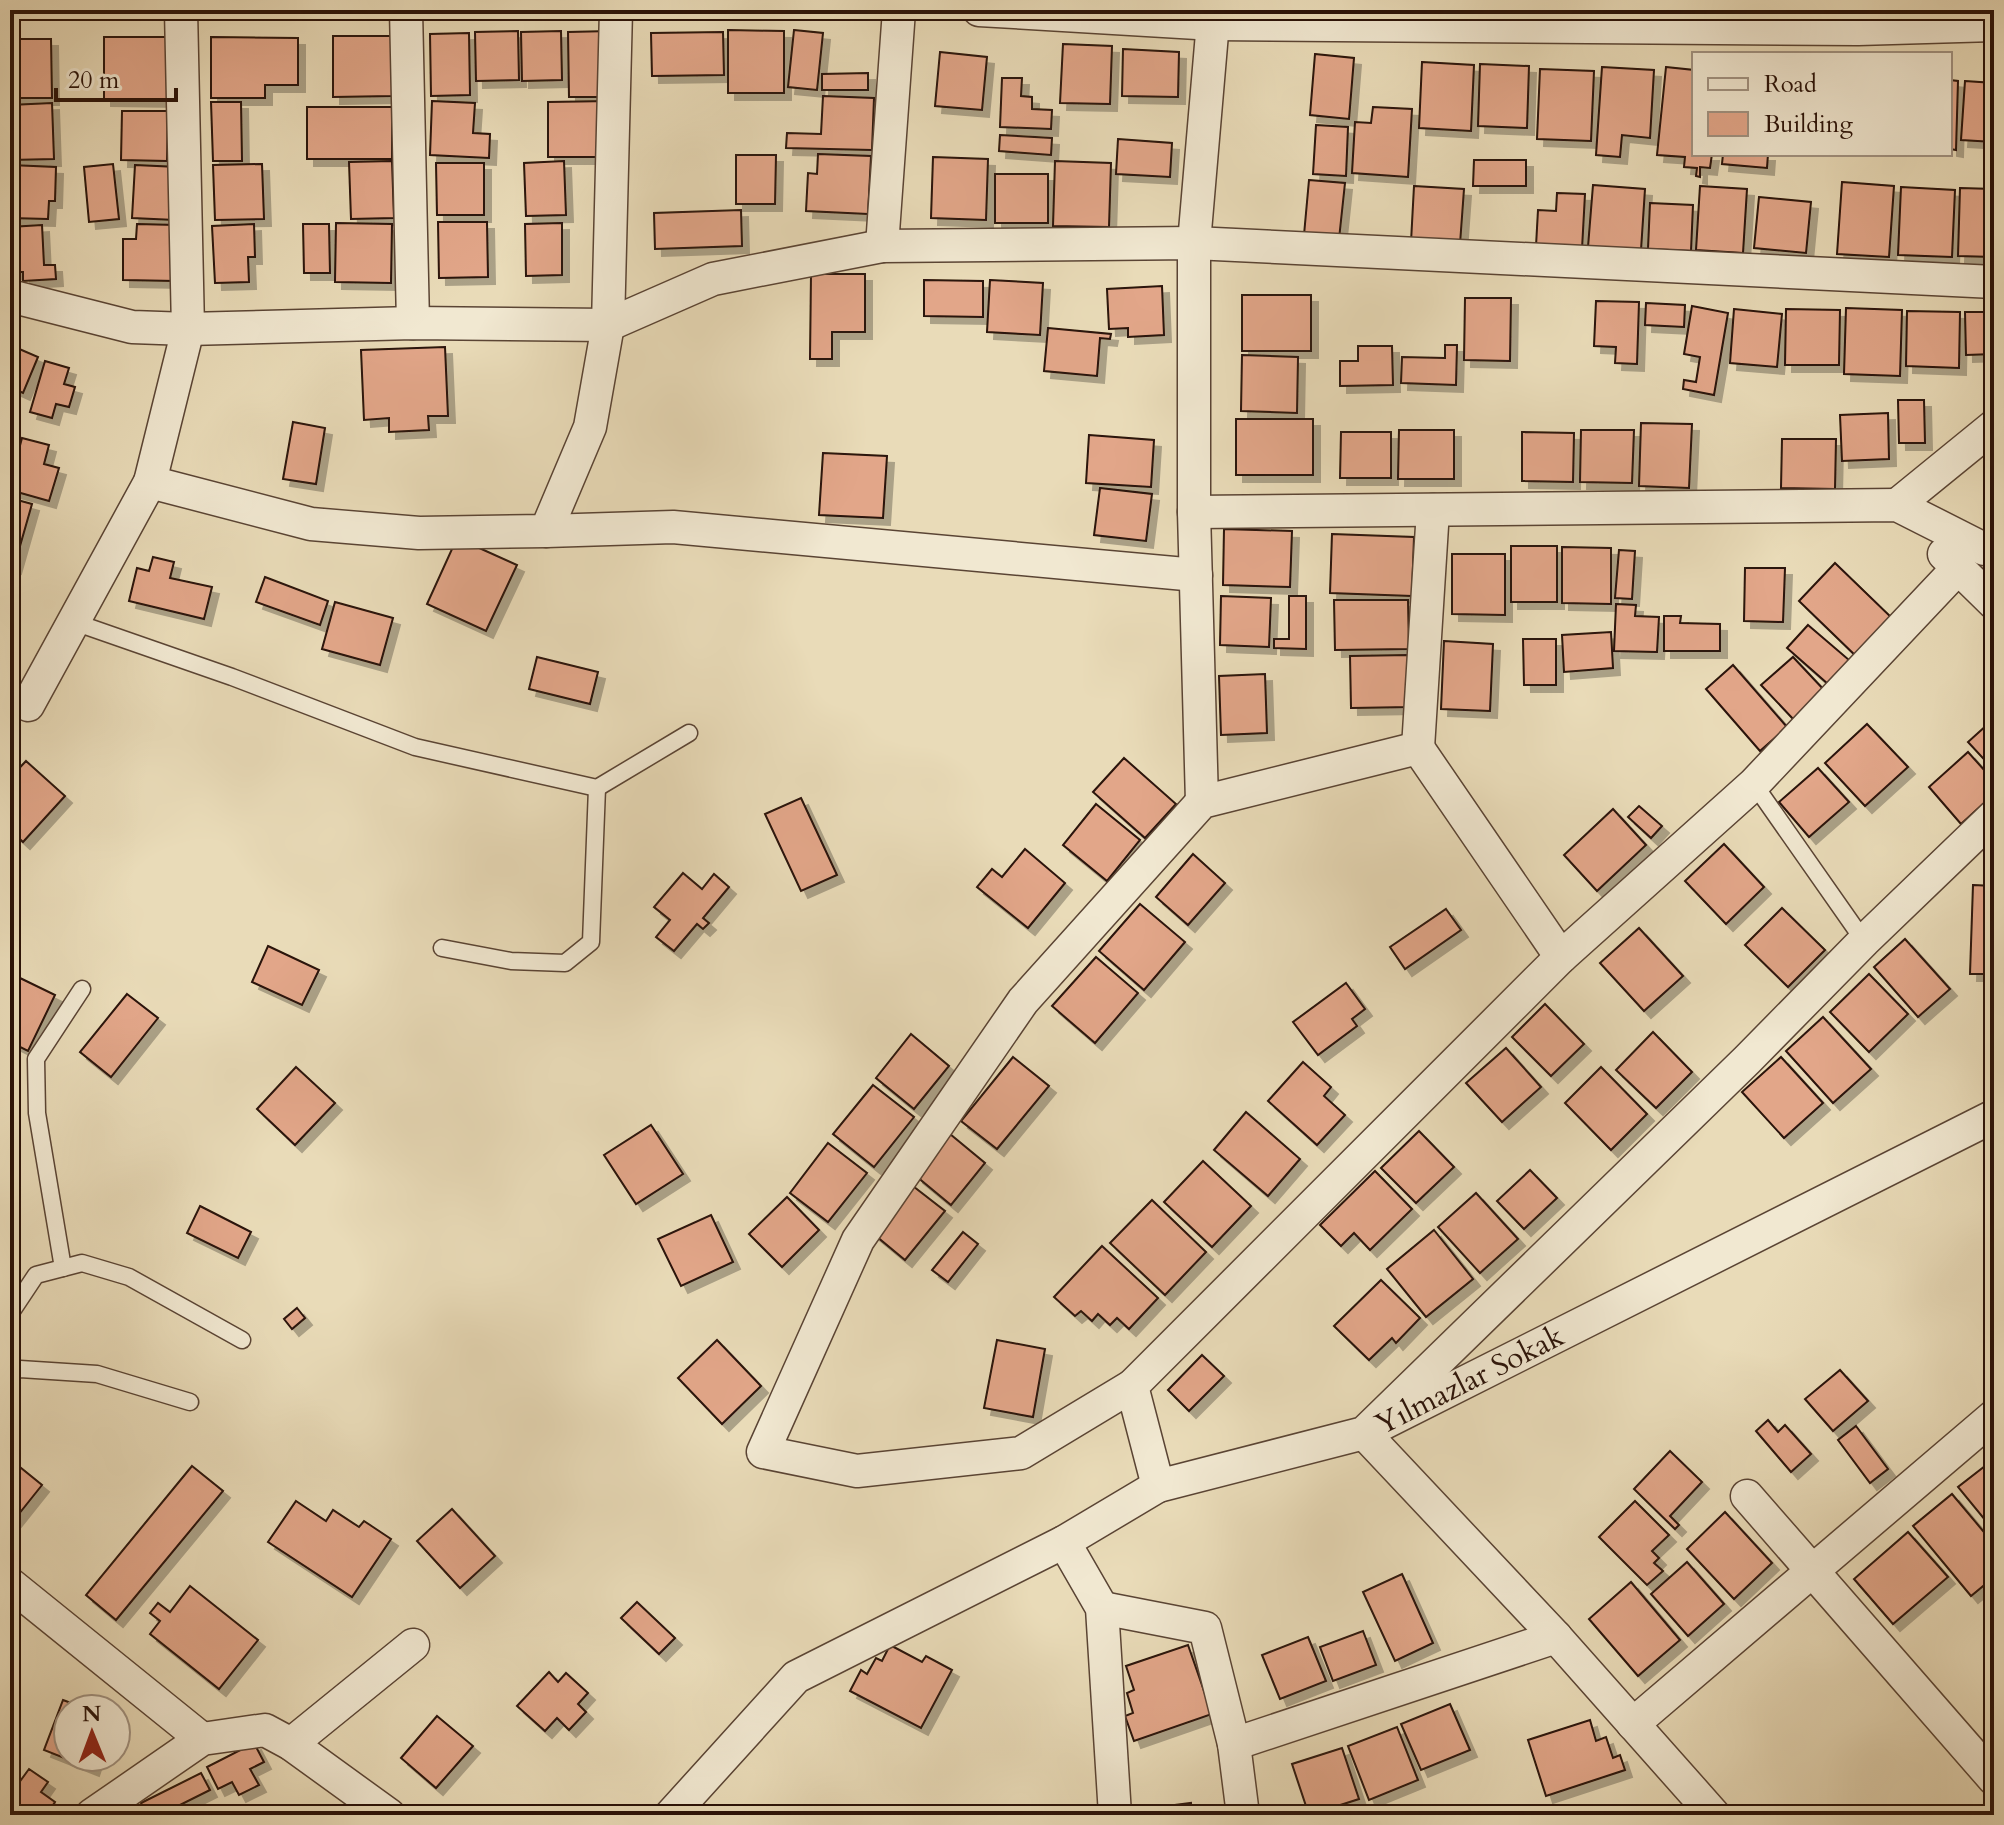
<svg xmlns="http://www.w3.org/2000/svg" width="2004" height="1825" font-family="Cardo,serif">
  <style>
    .building { fill: #e2a689; stroke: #2a1208; stroke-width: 2; filter: url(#shadow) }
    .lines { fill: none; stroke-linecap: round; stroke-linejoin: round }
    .lane-casing { stroke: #5a4434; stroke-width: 19 }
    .street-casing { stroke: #5a4434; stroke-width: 35 }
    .lane { stroke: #f1e8d1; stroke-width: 16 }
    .street { stroke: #f1e8d1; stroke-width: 32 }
    .labels { text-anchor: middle; stroke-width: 6; stroke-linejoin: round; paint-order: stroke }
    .street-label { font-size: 30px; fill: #2a1208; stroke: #f1e8d1 }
  </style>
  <defs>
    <filter id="shadow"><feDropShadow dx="7" dy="7" stdDeviation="0" flood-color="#0004"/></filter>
  </defs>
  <rect width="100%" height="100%" fill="#e9dbb8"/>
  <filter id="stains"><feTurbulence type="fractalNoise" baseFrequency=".0025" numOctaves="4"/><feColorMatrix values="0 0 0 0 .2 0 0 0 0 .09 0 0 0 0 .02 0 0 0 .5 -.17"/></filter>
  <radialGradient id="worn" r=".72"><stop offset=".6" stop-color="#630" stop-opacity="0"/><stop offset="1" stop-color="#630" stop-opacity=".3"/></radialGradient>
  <!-- building -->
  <g class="building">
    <path d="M1820,10H1869V13Z"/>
    <path d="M728,30L784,31V93H728Z"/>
    <path d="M794,30L823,33L817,90L788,87Z"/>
    <path d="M518,31L519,80L476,81L475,32Z"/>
    <path d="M561,31L562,80L522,81L521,32Z"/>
    <path d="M610,31L612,97H569L568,32Z"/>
    <path d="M723,32L724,75L652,76L651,33Z"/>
    <path d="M469,33L470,95L431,96L430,34Z"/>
    <path d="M333,36H392V96L333,97Z"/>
    <path d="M104,37H173V100L104,99Z"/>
    <path d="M211,37L298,38V85H265V98H211Z"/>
    <path d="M10,39H51L52,98H10Z"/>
    <path d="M1063,44L1112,46L1110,104L1060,103Z"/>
    <path d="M1123,49L1179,52L1178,97L1122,96Z"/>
    <path d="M940,52L987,57L982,110L935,106Z"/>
    <path d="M1315,54L1354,58L1349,119L1310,115Z"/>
    <path d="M1422,62L1474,65L1471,131L1419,128Z"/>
    <path d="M1480,64L1529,66L1527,128L1478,126Z"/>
    <path d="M1602,67L1654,70L1650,138L1622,135L1620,157L1596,155Z"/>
    <path d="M1666,67L1694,70V154H1712L1710,168L1700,167V177L1696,176L1697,168L1684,167L1685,157L1657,155Z"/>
    <path d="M1540,69L1594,71L1591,141L1537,139Z"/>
    <path d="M868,73V90H822V74Z"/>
    <path d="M1002,78H1022L1021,96L1032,97V109L1052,110L1051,129L1000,127Z"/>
    <path d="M1950,80L1958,81L1956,150L1950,149Z"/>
    <path d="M1965,81L1994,83V142L1961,140Z"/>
    <path d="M823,96L874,98L872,150L786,148L787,133L821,134Z"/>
    <path d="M432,101L475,103L473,133L490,134L489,158L430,155Z"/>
    <path d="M610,101L611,157H548V102Z"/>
    <path d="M211,102H241L242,161H213Z"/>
    <path d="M52,103L54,159L10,160V105Z"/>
    <rect x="307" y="107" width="85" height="52"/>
    <path d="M1373,107L1412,109L1408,177L1352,173L1355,122L1371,123Z"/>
    <path d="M122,111H168L167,161L121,160Z"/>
    <path d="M1316,125L1348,127L1346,176L1313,174Z"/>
    <path d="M1000,135L1052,138L1051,155L999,151Z"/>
    <path d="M1118,139L1172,143L1170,177L1116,174Z"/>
    <path d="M818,154L871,156L868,214L806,211L808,173L817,174Z"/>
    <path d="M1723,154H1768L1767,168L1722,164Z"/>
    <path d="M736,155H776L775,204H736Z"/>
    <path d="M933,157L988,159L986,220L931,218Z"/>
    <path d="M1474,160H1526V186H1473Z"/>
    <path d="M392,161L394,218L351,219L349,162Z"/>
    <path d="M564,161L566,215L526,216L524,163Z"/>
    <path d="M1055,161L1111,163L1109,227L1053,226Z"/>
    <path d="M436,163H484V215H437Z"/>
    <path d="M113,164L119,219L89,222L84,167Z"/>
    <path d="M262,164L264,219L215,220L213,165Z"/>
    <path d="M10,165L56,167L55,201H49L48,219L10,218Z"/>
    <path d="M135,165L178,167L175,220L132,218Z"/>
    <rect x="995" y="174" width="53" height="49"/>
    <path d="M1309,180L1345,183L1339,239L1304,235Z"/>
    <path d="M1842,182L1894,186L1889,257L1837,254Z"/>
    <path d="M1593,185L1645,189L1641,250L1588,247Z"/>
    <path d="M1414,186L1464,189L1460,244L1411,242Z"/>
    <path d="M1700,186L1747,189L1743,253L1696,250Z"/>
    <path d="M1901,187L1955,190L1952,257L1898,255Z"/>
    <path d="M1960,188L1994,189V257L1958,256Z"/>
    <path d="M1557,193L1585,194L1582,249L1536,246L1538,210L1556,211Z"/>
    <path d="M1759,197L1811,202L1806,253L1754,248Z"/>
    <path d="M1650,203L1693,205L1691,251L1648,249Z"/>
    <path d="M741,210L742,246L655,249L654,213Z"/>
    <path d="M438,222H487L488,277L439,278Z"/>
    <path d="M336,223L392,224L391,283L335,282Z"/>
    <path d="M562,223V275L526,276L525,224Z"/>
    <path d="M137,224L176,225V281L123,280V239H136Z"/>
    <path d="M254,224L255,257H248L249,282L215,283L212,226Z"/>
    <path d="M303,224H329L330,273H304Z"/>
    <path d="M42,225L44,265H55L56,279L23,281V272H12L10,227Z"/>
    <path d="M811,274H865V332H832V359H810Z"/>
    <path d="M924,280L983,281V317L924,316Z"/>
    <path d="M990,280L1043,283L1040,335L987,332Z"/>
    <path d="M1162,286L1164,335L1128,337V328L1109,329L1107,289Z"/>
    <rect x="1242" y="295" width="69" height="56"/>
    <path d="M1465,298H1511L1510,361L1464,360Z"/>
    <path d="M1596,301L1639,302L1637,364L1615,363L1616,347L1594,346Z"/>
    <path d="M1646,303L1685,305L1684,327L1645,325Z"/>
    <path d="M1692,306L1728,313L1714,395L1683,389L1684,380L1696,382L1700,357L1684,354Z"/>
    <path d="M1846,308L1902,310L1900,376L1844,374Z"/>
    <path d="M1734,309L1782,314L1777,367L1730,363Z"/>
    <path d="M1786,309L1840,310L1839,365H1785Z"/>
    <path d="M1907,311L1960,312L1959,368L1906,366Z"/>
    <path d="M1965,312H1994V354L1966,355Z"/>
    <path d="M1048,328L1111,334L1110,339L1100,338L1097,376L1044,371Z"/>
    <path d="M10,345L38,357L23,393L10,387Z"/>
    <path d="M1445,345H1457L1456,385L1401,383L1402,357L1445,358Z"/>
    <path d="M1358,346H1392L1393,385L1340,386V361H1358Z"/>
    <path d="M445,347L448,416H428L429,430L389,432V418L364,420L361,350Z"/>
    <path d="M1242,355L1298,357L1297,413L1241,411Z"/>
    <path d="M45,361L69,368L64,384L75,387L69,407L56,404L52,418L30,412Z"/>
    <path d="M1898,400H1924L1925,443H1899Z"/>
    <path d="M1888,413L1889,459L1842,461L1840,415Z"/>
    <rect x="1236" y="419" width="77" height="56"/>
    <path d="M293,422L325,428L316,484L283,479Z"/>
    <path d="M1641,423L1692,424L1689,488L1639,486Z"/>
    <path d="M1399,430H1454V479H1398Z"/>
    <path d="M1581,430H1634L1632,483L1580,482Z"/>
    <path d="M1341,432H1391V478H1340Z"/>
    <path d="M1522,432L1574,433L1573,482L1522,481Z"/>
    <path d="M1089,435L1154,440L1151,487L1086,483Z"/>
    <path d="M22,438L49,445L44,464L59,468L49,501L10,490V483Z"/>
    <path d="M1782,439H1836L1835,489L1781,488Z"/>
    <path d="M823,453L887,456L883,518L819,515Z"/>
    <path d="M1100,488L1152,494L1146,541L1094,535Z"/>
    <path d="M10,498L32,504L14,567L10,566Z"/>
    <path d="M1224,529L1292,531L1290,587L1223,585Z"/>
    <path d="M1332,534L1414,537L1412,596L1330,593Z"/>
    <path d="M457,538L517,565L486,631L427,604Z"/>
    <rect x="1511" y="546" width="46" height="56"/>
    <path d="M1562,547L1611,548V604L1562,603Z"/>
    <path d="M1619,550L1635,551L1632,599L1615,598Z"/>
    <path d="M1452,554H1505V615L1452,614Z"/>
    <path d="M153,557L174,562L170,578L212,587L204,619L129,601L137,568L149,571Z"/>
    <path d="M1835,563L1895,621L1859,659L1799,601Z"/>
    <path d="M1745,568H1785L1783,622L1744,621Z"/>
    <path d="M265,577L328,601L320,625L256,602Z"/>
    <path d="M1221,596L1271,598L1269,647L1220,645Z"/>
    <path d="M1289,596H1306V649L1274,648V639H1289Z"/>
    <path d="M1334,600H1408L1409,649L1335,650Z"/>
    <path d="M335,602L393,618L380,665L322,649Z"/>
    <path d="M1616,604L1636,605L1635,616L1659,617L1657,652L1614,651Z"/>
    <path d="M1664,616H1681L1680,623L1720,624V651H1664Z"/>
    <path d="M1808,625L1849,660L1828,684L1787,648Z"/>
    <path d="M1611,632L1613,668L1564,672L1562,635Z"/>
    <path d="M1523,639H1556V685H1524Z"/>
    <path d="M1444,641L1493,644L1490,711L1441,709Z"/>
    <path d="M1409,655L1410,707L1351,708L1350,656Z"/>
    <path d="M537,657L598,672L590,704L529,689Z"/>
    <path d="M1793,657L1825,691L1794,720L1761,685Z"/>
    <path d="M1733,665L1787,727L1760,751L1706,689Z"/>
    <path d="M1265,674L1267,733L1221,735L1219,676Z"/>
    <path d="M1867,724L1908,767L1865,806L1825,763Z"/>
    <path d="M1988,724L1994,731V770L1968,742Z"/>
    <path d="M1968,752L1994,781V794L1961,824L1929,787Z"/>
    <path d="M1124,758L1176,804L1145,838L1093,792Z"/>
    <path d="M26,761L65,796L23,842L10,830V778Z"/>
    <path d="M1818,768L1849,802L1809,837L1779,802Z"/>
    <path d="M801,798L837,875L801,891L765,814Z"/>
    <path d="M1096,804L1140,840L1107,881L1063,845Z"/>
    <path d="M1639,806L1662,826L1651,838L1628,817Z"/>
    <path d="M1613,809L1646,845L1597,891L1564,855Z"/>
    <path d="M1724,844L1764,887L1726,924L1685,881Z"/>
    <path d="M1025,849L1065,883L1028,928L977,887L992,869L1002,877Z"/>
    <path d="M1193,854L1225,883L1188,925L1156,897Z"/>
    <path d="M683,873L702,889L714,874L729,887L703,918L709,923L703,929L697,924L674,951L656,937L670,920L654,907Z"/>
    <path d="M1973,885L1994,886V974H1970Z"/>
    <path d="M1140,904L1185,942L1144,990L1099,951Z"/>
    <path d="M1782,908L1825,950L1788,987L1745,945Z"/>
    <path d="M1446,909L1461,930L1405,969L1390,947Z"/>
    <path d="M1639,928L1683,976L1644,1011L1600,963Z"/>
    <path d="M1905,939L1950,989L1918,1017L1874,967Z"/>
    <path d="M268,946L319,970L302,1005L252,982Z"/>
    <path d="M1096,957L1138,993L1095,1043L1052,1006Z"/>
    <path d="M1869,974L1908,1014L1869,1052L1830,1012Z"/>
    <path d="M20,978L55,995L28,1051L10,1042V998Z"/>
    <path d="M1346,983L1365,1009L1352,1019L1357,1026L1318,1055L1293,1022Z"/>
    <path d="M127,994L158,1018L111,1077L80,1052Z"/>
    <path d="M1545,1004L1584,1044L1551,1076L1512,1037Z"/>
    <path d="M1823,1017L1871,1069L1833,1103L1786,1051Z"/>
    <path d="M1653,1032L1692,1072L1656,1108L1616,1070Z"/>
    <path d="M911,1034L949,1066L914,1109L876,1078Z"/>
    <path d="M1506,1048L1541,1087L1502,1122L1466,1083Z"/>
    <path d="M1013,1057L1049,1086L997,1149L961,1121Z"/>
    <path d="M1781,1057L1823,1103L1784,1138L1742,1092Z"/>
    <path d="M1303,1062L1331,1087L1324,1096L1345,1115L1317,1145L1268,1101Z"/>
    <path d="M296,1067L335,1103L295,1145L257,1109Z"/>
    <path d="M1601,1067L1647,1114L1611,1150L1565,1103Z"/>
    <path d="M873,1085L914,1117L874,1167L833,1134Z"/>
    <path d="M1246,1112L1300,1159L1268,1196L1214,1150Z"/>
    <path d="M651,1125L683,1174L636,1204L604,1155Z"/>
    <path d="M1419,1131L1454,1167L1416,1203L1381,1168Z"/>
    <path d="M950,1134L985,1163L951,1205L916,1176Z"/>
    <path d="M828,1143L867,1173L828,1222L790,1193Z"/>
    <path d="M1203,1161L1251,1206L1212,1247L1164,1202Z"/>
    <path d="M1530,1170L1557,1198L1524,1229L1497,1201Z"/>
    <path d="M1375,1171L1412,1209L1370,1250L1354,1233L1341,1246L1320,1225Z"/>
    <path d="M909,1183L945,1211L905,1260L870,1231Z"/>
    <path d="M1476,1193L1518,1239L1480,1273L1438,1227Z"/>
    <path d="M787,1197L819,1230L782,1267L749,1234Z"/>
    <path d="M1152,1200L1206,1252L1165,1295L1110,1243Z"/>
    <path d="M200,1206L251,1232L238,1258L187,1233Z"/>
    <path d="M711,1215L733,1262L681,1286L658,1239Z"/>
    <path d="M1434,1230L1473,1279L1426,1317L1387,1269Z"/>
    <path d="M963,1232L978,1244L948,1282L932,1270Z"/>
    <path d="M1102,1246L1158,1298L1129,1329L1117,1318L1110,1325L1098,1314L1092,1321L1081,1311L1075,1316L1054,1297Z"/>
    <path d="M1381,1280L1420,1318L1396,1343L1392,1338L1369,1360L1334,1326Z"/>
    <path d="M297,1308L305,1318L292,1329L284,1319Z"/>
    <path d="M717,1340L761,1386L722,1424L678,1378Z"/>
    <path d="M997,1340L1045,1349L1033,1417L984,1408Z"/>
    <path d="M1202,1355L1224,1376L1189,1411L1168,1390Z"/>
    <path d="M1840,1370L1868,1401L1833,1431L1805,1399Z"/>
    <path d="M1768,1420L1778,1432L1785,1425L1811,1454L1791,1472L1756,1431Z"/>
    <path d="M1856,1426L1888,1469L1870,1483L1838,1440Z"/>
    <path d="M1670,1451L1702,1482L1670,1516L1679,1525L1675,1529L1634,1489Z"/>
    <path d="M10,1459L42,1485L10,1525Z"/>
    <path d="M1994,1459V1522L1990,1526L1958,1487Z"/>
    <path d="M192,1466L223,1491L116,1620L86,1595Z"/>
    <path d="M1952,1494L1994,1544V1557L1986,1564L1994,1577L1971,1596L1913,1526Z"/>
    <path d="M296,1501L326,1521L333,1510L359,1527L364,1521L391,1539L352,1597L268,1542Z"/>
    <path d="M1635,1501L1669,1535L1652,1551L1659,1558L1654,1563L1663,1571L1647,1585L1599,1537Z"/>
    <path d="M452,1509L495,1556L460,1588L417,1541Z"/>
    <path d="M1725,1512L1772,1563L1734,1599L1687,1549Z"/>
    <path d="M1908,1532L1948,1577L1893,1624L1854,1579Z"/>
    <path d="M1687,1562L1724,1604L1688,1636L1651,1594Z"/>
    <path d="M1402,1574L1433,1643L1395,1661L1363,1592Z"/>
    <path d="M1631,1582L1680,1640L1638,1676L1589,1619Z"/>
    <path d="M190,1586L258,1640L219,1689L150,1634L160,1621L150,1613L158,1603L170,1612Z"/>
    <path d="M637,1602L675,1638L659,1654L621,1618Z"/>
    <path d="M1363,1631L1376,1665L1333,1681L1320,1647Z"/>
    <path d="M1308,1637L1326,1681L1280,1699L1262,1655Z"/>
    <path d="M890,1645L922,1662L926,1656L952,1670L921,1728L850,1691L861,1670L867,1674L876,1658L882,1661Z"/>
    <path d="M1188,1645L1212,1714L1134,1741L1125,1716L1133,1713L1127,1693L1134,1690L1126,1666Z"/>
    <path d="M549,1672L558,1682L566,1673L588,1693L578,1704L586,1712L569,1730L557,1718L545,1731L517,1706Z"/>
    <path d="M63,1700L87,1709H68V1757H96L92,1769L44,1750Z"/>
    <path d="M1450,1704L1470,1750L1421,1770L1401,1724Z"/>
    <path d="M437,1716L473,1746L436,1788L401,1758Z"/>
    <path d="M1590,1720L1596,1741L1606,1737L1613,1758L1620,1755L1625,1770L1546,1796L1528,1740Z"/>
    <path d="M1397,1727L1418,1780L1369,1800L1348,1746Z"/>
    <path d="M254,1743L264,1762L250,1769L259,1785L239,1795L232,1782L218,1789L207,1767Z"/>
    <path d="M1342,1748L1359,1799L1309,1815L1292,1764Z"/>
    <path d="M29,1769L48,1782L41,1792L55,1802L46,1815H28L10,1802V1795Z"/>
    <path d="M201,1773L210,1790L160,1815H147L141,1803Z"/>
    <path d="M1191,1803L1192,1815H1160V1807Z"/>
  </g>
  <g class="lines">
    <defs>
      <g id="lane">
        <path d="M74,622L232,677L415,747L597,788L689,733"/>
        <path d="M1754,784L1864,941"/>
        <path d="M442,948L511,961L565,963L591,942L597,788"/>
        <path d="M63,1268L37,1113L36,1059L82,989"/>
        <path d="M10,1314L36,1275L82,1263L129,1277L242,1340"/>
        <path d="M10,1371L20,1369L97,1374L190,1402"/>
      </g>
      <g id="street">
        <path d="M181,10L188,329L150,482L311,524L419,533L546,531L590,427L608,325L616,10"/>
        <path d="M406,10L413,323"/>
        <path d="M899,10L882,246L1194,243L1994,282"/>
        <path d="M979,10L1214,24L1858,29L1994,25"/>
        <path d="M10,296L132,327L188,329L413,323L608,325L713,279L882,246"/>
        <path d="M1897,505L1994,426"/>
        <path d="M1194,512L1897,505L1984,549L1994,545"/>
        <path d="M546,531L673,527L1196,575"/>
        <path d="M1944,554L1994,603"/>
        <path d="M1958,568L1754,784L1561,957L1132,1386L1158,1486L1364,1433L1747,1060L1864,941L1994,816"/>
        <path d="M28,705L150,482"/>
        <path d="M1418,748L1433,510"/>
        <path d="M1202,802L1194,512V243L1214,10"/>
        <path d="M1132,1386L1021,1453L857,1471L763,1452L858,1240L1023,1001L1202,802L1418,748L1561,957"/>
        <path d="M1747,1496L1994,1779"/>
        <path d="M1064,1542L1102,1608L1115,1815"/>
        <path d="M10,1584L202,1739"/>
        <path d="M1102,1608L1205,1628L1234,1744L1243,1815"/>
        <path d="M1633,1724L1994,1416"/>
        <path d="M291,1744L413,1645"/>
        <path d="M1234,1744L1556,1637"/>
        <path d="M92,1815L202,1739L265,1730L291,1744L389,1815"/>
        <path d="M671,1815L796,1677L1064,1542L1158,1486"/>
        <path id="s1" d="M1714,1815L1556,1637L1364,1433L1994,1116"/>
      </g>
    </defs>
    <!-- lane casing -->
    <use href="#lane" class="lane-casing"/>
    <!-- street casing -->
    <use href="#street" class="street-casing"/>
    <!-- lane -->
    <use href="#lane" class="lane"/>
    <!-- street -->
    <use href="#street" class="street"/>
  </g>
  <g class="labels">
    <!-- street labels -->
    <g class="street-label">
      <text dy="10" stroke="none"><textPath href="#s1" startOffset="636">Yılmazlar Sokak</textPath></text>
    </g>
  </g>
  <!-- margin -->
  <rect width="2004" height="1825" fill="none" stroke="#e9dbb8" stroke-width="40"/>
  <rect x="12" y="12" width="1980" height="1801" fill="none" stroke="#2a1208" stroke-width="4"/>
  <rect x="20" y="20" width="1964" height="1785" fill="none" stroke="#2a1208" stroke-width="2"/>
  <!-- legend -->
  <rect x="1692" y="52" width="260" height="104" fill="#f1e8d1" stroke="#a19281" stroke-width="2"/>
  <rect x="1708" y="78" width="40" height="12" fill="#f1e8d1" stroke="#a19281" stroke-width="2"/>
  <text x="1764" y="92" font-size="24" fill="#2a1208">Road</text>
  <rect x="1708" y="112" width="40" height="24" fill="#e2a689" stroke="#a19281" stroke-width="2"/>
  <text x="1764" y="132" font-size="24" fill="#2a1208">Building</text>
  <!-- north arrow -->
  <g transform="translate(92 1733) rotate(359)"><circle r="38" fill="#f1e8d1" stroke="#a19281" stroke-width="2"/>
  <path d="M0-6L14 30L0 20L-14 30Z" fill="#8f2418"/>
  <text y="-12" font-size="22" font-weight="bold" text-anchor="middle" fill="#2a1208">N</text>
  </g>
  <!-- scale -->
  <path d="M56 88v12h120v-12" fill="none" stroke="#2a1208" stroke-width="4"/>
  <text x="68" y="88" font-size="24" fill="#2a1208" stroke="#f1e8d1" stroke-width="6" paint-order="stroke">20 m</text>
  <rect width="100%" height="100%" filter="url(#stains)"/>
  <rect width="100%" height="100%" fill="url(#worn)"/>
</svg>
